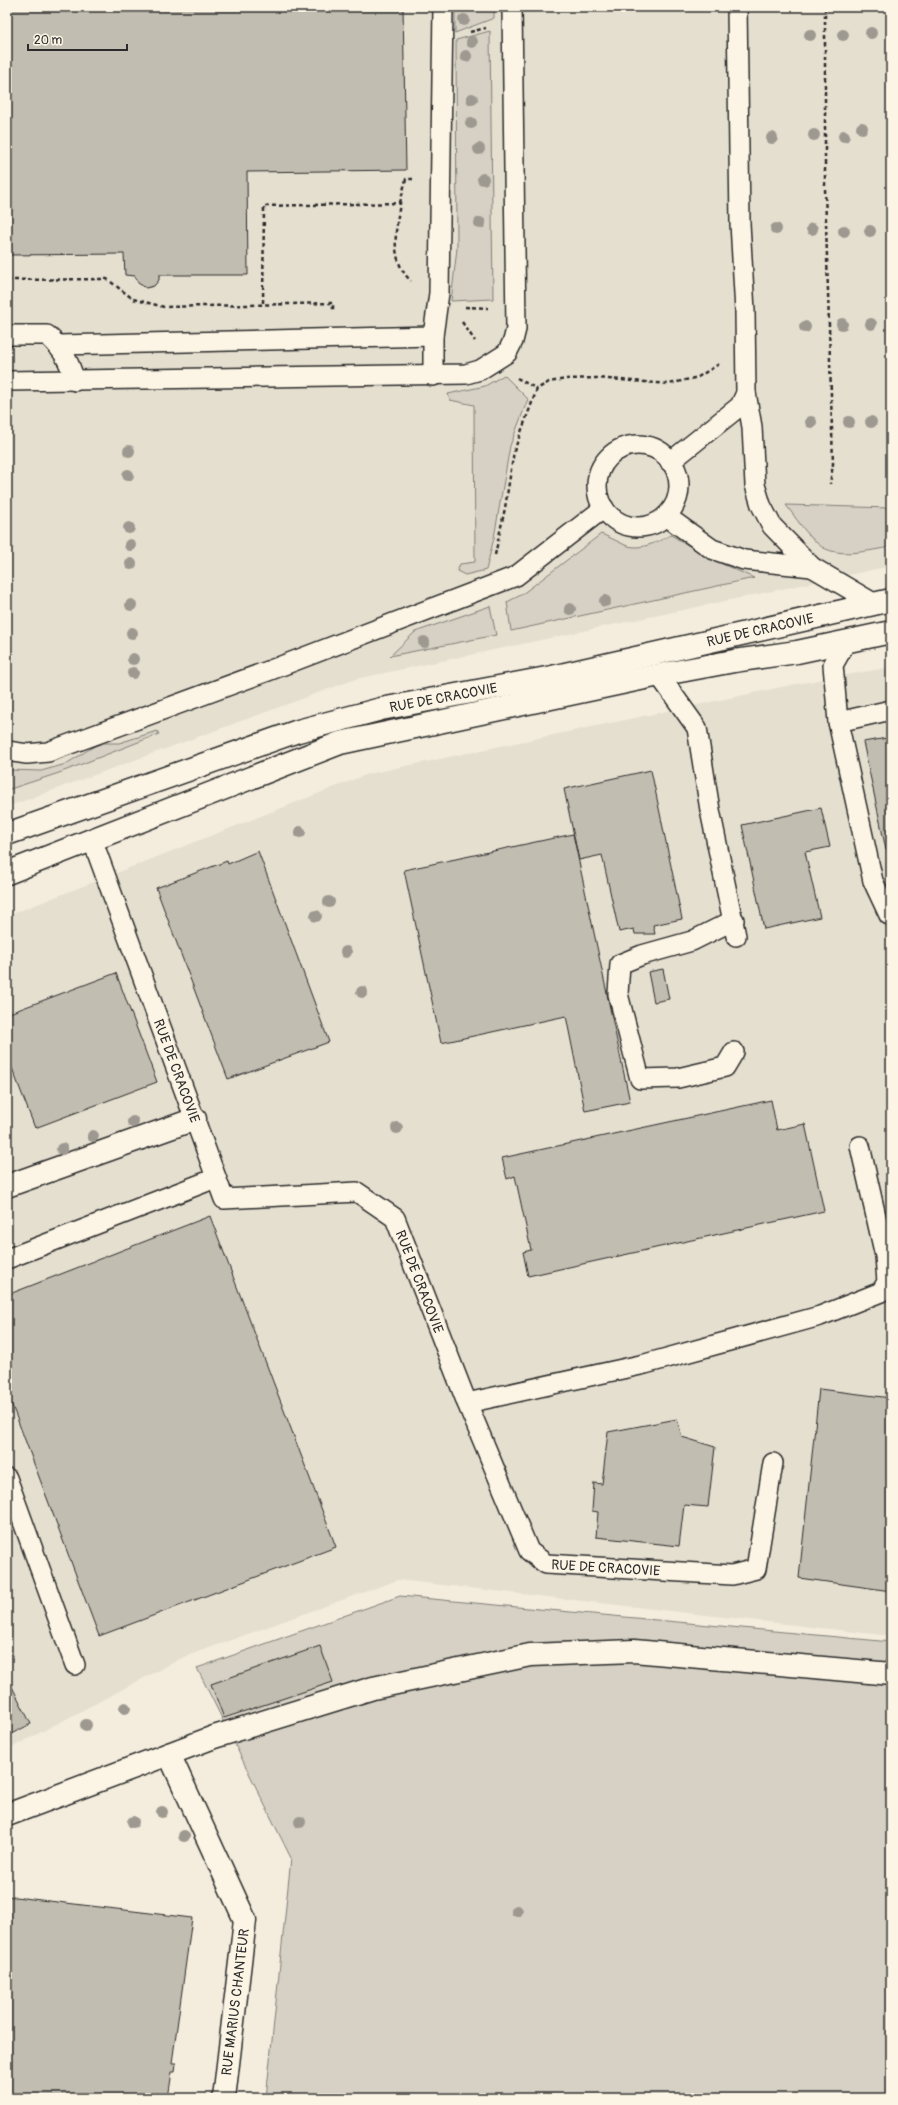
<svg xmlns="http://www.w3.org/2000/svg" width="898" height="2105" font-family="Pangolin,sans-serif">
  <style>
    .built { fill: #e5dfd0 }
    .green { fill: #d6d1c4; stroke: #807e78 }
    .building { fill: #c2bdb1; stroke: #2b2b2b }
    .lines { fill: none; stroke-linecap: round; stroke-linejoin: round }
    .lane-casing { stroke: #2b2b2b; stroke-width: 22 }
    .street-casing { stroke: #2b2b2b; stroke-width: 25 }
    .primary-casing { stroke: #2b2b2b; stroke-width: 25 }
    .path { stroke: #2b2b2b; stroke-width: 2.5; stroke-dasharray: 4 3; stroke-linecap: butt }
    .lane { stroke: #fcf5e5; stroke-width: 19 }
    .street { stroke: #fcf5e5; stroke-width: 22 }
    .primary { stroke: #fcf5e5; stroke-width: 22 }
    .tree { fill: #9d9990 }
    .labels { text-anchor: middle; stroke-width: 3; stroke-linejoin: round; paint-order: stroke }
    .street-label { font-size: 14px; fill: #2b2b2b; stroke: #fcf5e5 }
  </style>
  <rect width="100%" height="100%" fill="#f4edde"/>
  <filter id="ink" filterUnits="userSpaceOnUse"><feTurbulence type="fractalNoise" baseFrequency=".025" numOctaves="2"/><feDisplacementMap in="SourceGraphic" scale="8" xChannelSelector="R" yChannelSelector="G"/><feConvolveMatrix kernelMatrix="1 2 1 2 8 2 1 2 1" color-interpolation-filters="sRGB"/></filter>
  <g filter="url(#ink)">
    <!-- built -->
    <g class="built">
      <path d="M7,7H891V566L356,679L7,807Z"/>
      <path d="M891,667V1636L398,1580L184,1657L7,1750V916L368,774L791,685Z"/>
    </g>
    <!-- green -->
    <g class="green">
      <path d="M455,7H494V18L455,33Z"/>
      <path d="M490,31L493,299L451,301L457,248L456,40Z"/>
      <path d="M504,375L528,399L510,446L494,538L486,570L465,575L457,571L460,564L475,562L474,405L450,400L448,394L485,386Z"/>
      <path d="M786,505L891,508V547C870,550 836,560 818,544C806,534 796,518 786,505Z"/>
      <path d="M601,534C609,537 617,541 625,545C641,551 657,542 671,535L711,559L754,578L511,631L507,602L521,595Z"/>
      <path d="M490,606L496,635L390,656L415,632Z"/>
      <path d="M157,731L159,734L59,773L7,790V770L41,771L66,764L99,743H119Z"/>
      <path d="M400,1596L891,1642V2098H266L291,1858L197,1668Z"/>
    </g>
    <!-- building -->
    <g class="building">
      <path d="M7,7H403L406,170L247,172L248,275H159V280L154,286L146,288L138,283L135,276L125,275L124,254L7,255Z"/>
      <path d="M891,732V850H886L863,742L887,738L886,733Z"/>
      <path d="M651,770L682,919L653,925L655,934H635L634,929L619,932L602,855L579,860L564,789Z"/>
      <path d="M821,808L830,847L805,852L820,917L764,929L742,825Z"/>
      <path d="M573,834L630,1102L585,1111L566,1016L441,1043L404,870Z"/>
      <path d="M258,851L329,1042L228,1079L156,888L227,861L228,864Z"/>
      <path d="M663,969L669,999L654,1002L648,972Z"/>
      <path d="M116,973L157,1082L35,1128L7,1055V1014Z"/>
      <path d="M771,1100L777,1130L805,1124L824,1211L528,1276L523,1252L531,1250L515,1176L507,1179L502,1158Z"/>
      <path d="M210,1216L336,1547L99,1636L7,1392V1295Z"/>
      <path d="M819,1389L891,1398V1591L799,1578Z"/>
      <path d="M677,1419L682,1437L715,1447L708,1507L684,1505L679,1546L596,1537L598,1512L592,1511L594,1483L602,1484L608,1432Z"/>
      <path d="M320,1646L333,1682L224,1718L211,1684Z"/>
      <path d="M7,1677L31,1724L7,1736Z"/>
      <path d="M7,1896L192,1918L172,2063H176L175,2072H172L168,2098H7Z"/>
    </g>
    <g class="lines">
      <defs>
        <g id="lane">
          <path d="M7,335H47C63,349 69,361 75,381"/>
          <path d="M59,345L433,336"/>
          <path d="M433,376V336L439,293L443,7"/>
          <path d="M7,381L466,374L480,370L507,353L513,341L516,329L512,7"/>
          <path d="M746,393L752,427L755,485L761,505L772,526L812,567L875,604"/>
          <circle cx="638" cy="486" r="41"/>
          <path d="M670,462L740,406L746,393L745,311L740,223L737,7"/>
          <path d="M666,516L712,549L744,560L812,567"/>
          <path d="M846,642L833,665L838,722L873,881L889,915"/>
          <path d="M659,675L697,728L710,810L736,936"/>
          <path d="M838,722L891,710"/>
          <path d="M7,751L27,754L48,752L268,671L516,576L604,508"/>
          <path id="s1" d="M92,839L224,1199L357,1192L395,1218L467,1403L529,1551L546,1564L732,1575L756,1569L773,1463"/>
          <path d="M734,920L692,941L642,955L620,964L618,994L640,1079L678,1078L725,1067L734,1052"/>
          <path d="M7,1259L216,1178"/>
          <path d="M467,1403L645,1364L820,1316L881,1292L887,1282L885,1256L860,1146"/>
          <path d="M7,1478L75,1665"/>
        </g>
        <g id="street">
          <path d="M7,1186L195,1119"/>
          <path d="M169,1754L245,1920L224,2098"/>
          <path d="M7,1815L214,1737L373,1688L530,1655L634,1651L891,1674"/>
        </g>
        <g id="primary">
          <path id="s2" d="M7,834L298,731L381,709L552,677L891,600"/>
          <path d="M7,873L340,743L659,675L734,661L797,652L891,632"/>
        </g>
      </defs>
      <!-- lane casing -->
      <use href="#lane" class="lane-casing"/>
      <!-- street casing -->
      <use href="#street" class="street-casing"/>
      <!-- primary casing -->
      <use href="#primary" class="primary-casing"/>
      <!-- path -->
      <g class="path">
        <path d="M825,7V188L833,464L830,484"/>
        <path d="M470,32L486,28"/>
        <path d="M400,203L406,179H413"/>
        <path d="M7,280L107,279L133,299L164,307L333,303V312"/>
        <path d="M263,303L264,206L400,203C396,230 389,260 411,281"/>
        <path d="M465,307L488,308"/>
        <path d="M462,322L475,341"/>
        <path d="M517,378L537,389"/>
        <path d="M495,555L505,508L514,451L537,389L549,382L566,379L597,378L669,384L698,377L719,364"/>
      </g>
      <!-- lane -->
      <use href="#lane" class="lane"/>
      <!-- street -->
      <use href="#street" class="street"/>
      <!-- primary -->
      <use href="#primary" class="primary"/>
    </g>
    <!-- trees -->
    <g class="tree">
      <circle cx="464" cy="20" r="6"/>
      <circle cx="871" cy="33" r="6"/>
      <circle cx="810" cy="35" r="6"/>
      <circle cx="843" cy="35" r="6"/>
      <circle cx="472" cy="42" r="6"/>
      <circle cx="466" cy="56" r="6"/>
      <circle cx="472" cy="99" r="6"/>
      <circle cx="471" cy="123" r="6"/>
      <circle cx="862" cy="128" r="6"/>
      <circle cx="814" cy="135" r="6"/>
      <circle cx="844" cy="136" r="6"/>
      <circle cx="772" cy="138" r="6"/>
      <circle cx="479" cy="149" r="6"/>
      <circle cx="483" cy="179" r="6"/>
      <circle cx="480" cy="223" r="6"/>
      <circle cx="776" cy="229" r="6"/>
      <circle cx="812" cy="229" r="6"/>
      <circle cx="844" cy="231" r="6"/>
      <circle cx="870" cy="231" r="6"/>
      <circle cx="842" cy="324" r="6"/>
      <circle cx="871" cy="324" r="6"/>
      <circle cx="805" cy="327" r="6"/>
      <circle cx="811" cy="422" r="6"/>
      <circle cx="849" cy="422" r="6"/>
      <circle cx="871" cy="422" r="6"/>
      <circle cx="129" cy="451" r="6"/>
      <circle cx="128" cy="475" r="6"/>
      <circle cx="129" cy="528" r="6"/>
      <circle cx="130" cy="545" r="6"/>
      <circle cx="131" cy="564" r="6"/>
      <circle cx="605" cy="601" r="6"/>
      <circle cx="131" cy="605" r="6"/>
      <circle cx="570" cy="609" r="6"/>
      <circle cx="132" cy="633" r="6"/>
      <circle cx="424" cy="642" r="6"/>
      <circle cx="133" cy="659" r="6"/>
      <circle cx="133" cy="673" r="6"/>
      <circle cx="300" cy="832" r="6"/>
      <circle cx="329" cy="902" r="6"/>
      <circle cx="316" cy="916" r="6"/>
      <circle cx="346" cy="952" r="6"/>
      <circle cx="362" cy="992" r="6"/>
      <circle cx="133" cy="1122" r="6"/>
      <circle cx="397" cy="1128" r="6"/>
      <circle cx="93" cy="1136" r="6"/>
      <circle cx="62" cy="1149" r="6"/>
      <circle cx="125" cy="1708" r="6"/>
      <circle cx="86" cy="1725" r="6"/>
      <circle cx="162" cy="1812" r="6"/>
      <circle cx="133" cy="1822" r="6"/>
      <circle cx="300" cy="1822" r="6"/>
      <circle cx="184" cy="1836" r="6"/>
      <circle cx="517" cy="1911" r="6"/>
    </g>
  </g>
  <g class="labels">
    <!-- street labels -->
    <g class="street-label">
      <text dy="5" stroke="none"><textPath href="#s2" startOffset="782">RUE DE CRACOVIE</textPath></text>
      <text dy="5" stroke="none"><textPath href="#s2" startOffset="458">RUE DE CRACOVIE</textPath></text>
      <text dy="5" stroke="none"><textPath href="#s1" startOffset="247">RUE DE CRACOVIE</textPath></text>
      <text dy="5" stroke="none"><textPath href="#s1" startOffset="631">RUE DE CRACOVIE</textPath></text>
      <text dy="5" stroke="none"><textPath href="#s1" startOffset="1003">RUE DE CRACOVIE</textPath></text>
      <text transform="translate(235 2002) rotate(-83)" y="5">RUE MARIUS CHANTEUR</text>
    </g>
  </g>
  <!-- margin -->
  <rect width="898" height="2105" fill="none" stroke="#fcf5e5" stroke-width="24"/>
  <rect x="12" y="12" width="874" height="2081" fill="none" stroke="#2b2b2b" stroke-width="1.5" filter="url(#ink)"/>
  <!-- scale -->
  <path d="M28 44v6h99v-6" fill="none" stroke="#2b2b2b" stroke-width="2"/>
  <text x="34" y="44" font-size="12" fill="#2b2b2b" stroke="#fcf5e5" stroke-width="3" paint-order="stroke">20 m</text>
</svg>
